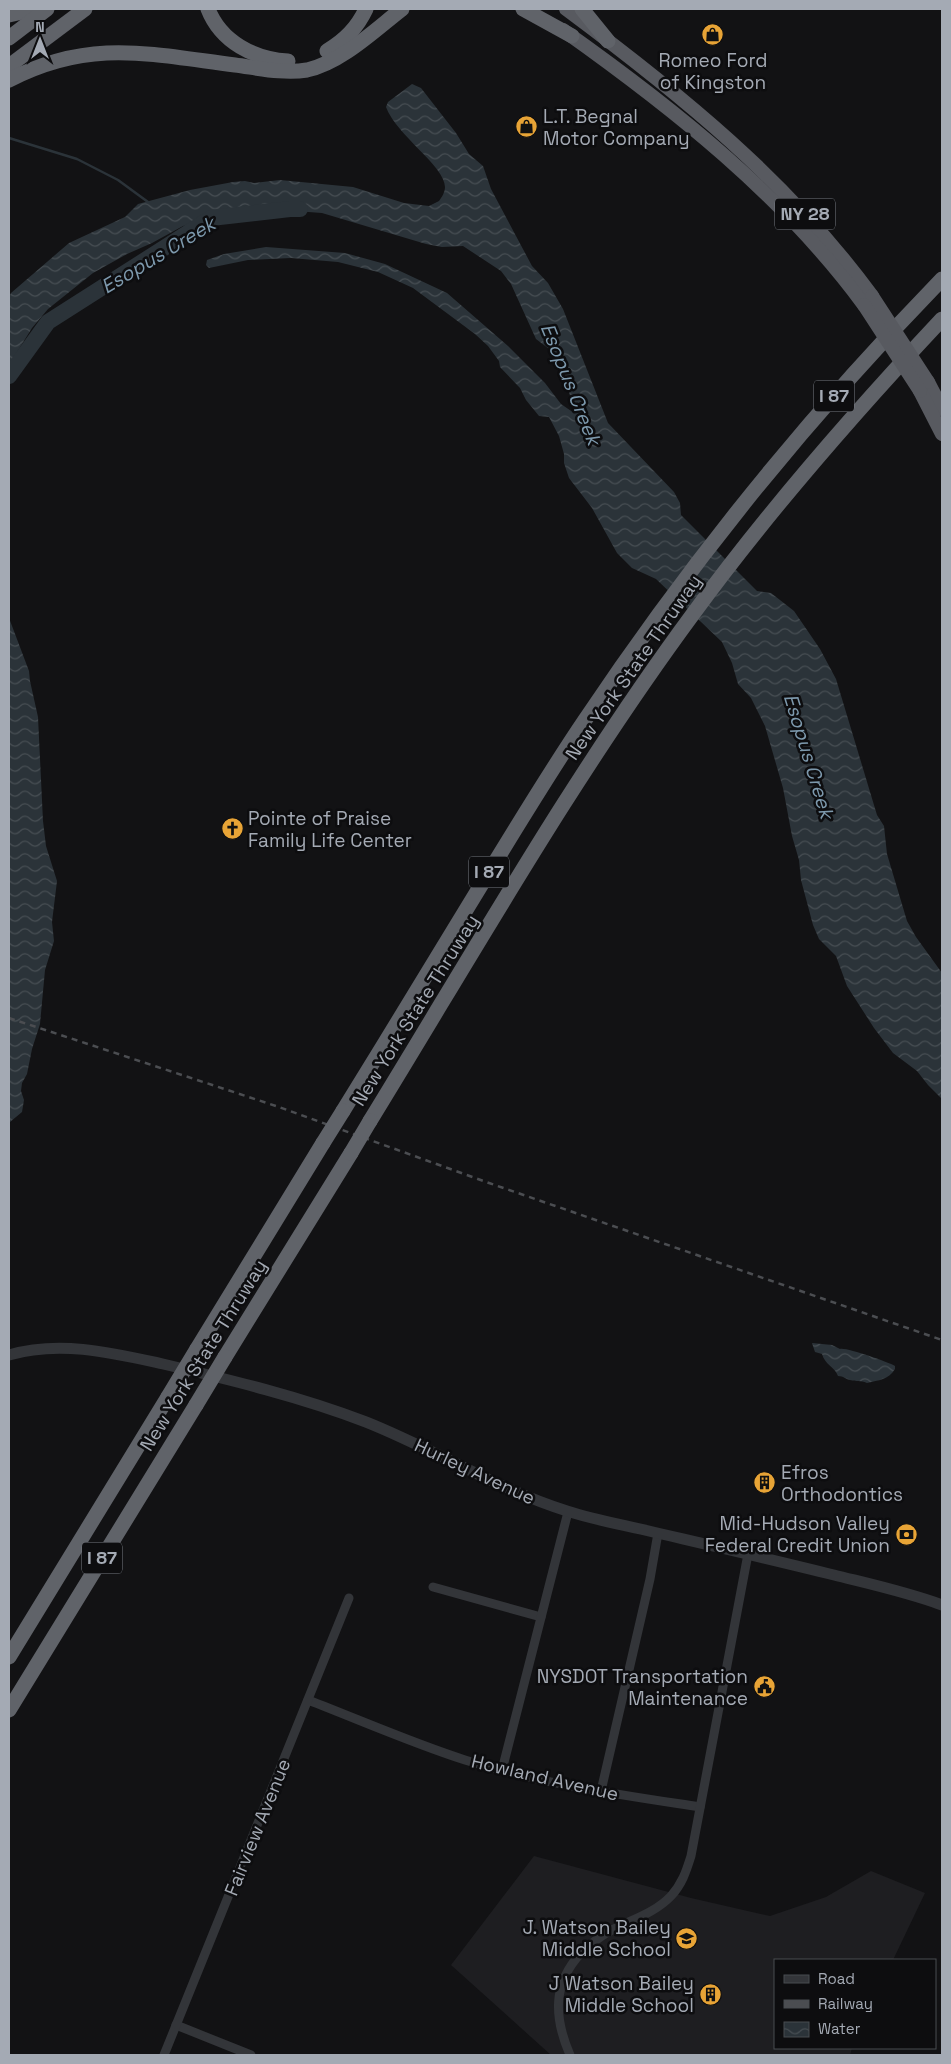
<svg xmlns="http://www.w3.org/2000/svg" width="951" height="2064" font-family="'Space Grotesk',sans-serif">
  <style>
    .built { fill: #1e1e21 }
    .water { fill: url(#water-waves) }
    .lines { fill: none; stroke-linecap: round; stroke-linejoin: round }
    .stream { stroke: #2b3339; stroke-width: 2.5 }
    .river { stroke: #2b3339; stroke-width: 16 }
    .minor { stroke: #333539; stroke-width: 9 }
    .tertiary { stroke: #333539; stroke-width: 11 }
    .trunk { stroke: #585a60; stroke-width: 14 }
    .motorway { stroke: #606369; stroke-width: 15 }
    .rail { stroke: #4b4d51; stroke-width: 2.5; stroke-dasharray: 6 5; stroke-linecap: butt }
    .trunk-bridge { stroke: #585a60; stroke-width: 14 }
    .motorway-bridge { stroke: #606369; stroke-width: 15 }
    .labels { text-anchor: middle; stroke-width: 5; stroke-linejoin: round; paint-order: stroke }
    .shield { fill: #0d0d0f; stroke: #777b82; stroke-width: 1 }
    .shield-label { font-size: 18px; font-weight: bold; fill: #a4aab4 }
    .poi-label { font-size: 19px; fill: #a4aab4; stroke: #0d0d0f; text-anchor: end }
    .street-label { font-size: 19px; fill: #a4aab4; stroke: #0d0d0f }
    .water-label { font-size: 20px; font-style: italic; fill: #7d99ad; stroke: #0d0d0f }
  </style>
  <defs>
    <pattern id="water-waves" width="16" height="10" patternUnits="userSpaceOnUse" patternTransform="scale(1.25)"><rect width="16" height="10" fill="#2b3339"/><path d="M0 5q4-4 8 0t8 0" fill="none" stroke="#474e53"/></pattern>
  </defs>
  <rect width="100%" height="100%" fill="#121214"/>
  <!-- built -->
  <path class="built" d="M534,1856L691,1898L770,1916L826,1897L871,1871L925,1893L893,1960H775V2048H852L850,2055H551L451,1965Z"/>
  <!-- water -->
  <g class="water">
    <path d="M412,84L421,88L456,133L469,154L483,166L491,189L532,266L548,283L563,309L608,423L674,492L680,503L681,515L757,591L771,593L794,611L820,649L836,679L877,815L884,826L887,854L907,921L916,937L942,973V1099L928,1085L917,1071L893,1053L874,1028L847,986L836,956L819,939L813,925L801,880L799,860L792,836L783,788L765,726L751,698L738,684L732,663L722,642L656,579L632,568L617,553L592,508L569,478L564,463V454L559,436L549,417L539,416L526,400L520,388L500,367L499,361L488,346L475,334L413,288L378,272L338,262L291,258L248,260L209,268L206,265L207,260L224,254L266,247L345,253L385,264L447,293L508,346L545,383L561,404L574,413L561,358L536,339L511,284L501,271L463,246L442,247L426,244L322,213L282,210L245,211L183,226L152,243L127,254L93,273L48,309L32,328L9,365V297L11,293L69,243L125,217L138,204L190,190L233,182L245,181L254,183L280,180L353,187L404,203L429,206L439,201C442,197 445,192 445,187C445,166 396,135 386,107L388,102Z"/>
    <path d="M9,618L29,671L30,681L38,717L43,821L46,846L57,881L52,922L54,941L45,970L40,1024L32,1049L27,1074L22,1083L21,1091L24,1100L22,1112L10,1122L9,1136Z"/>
    <path d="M812,1343L832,1345L840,1349C846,1347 888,1362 895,1366V1369C888,1380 879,1380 867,1383C860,1380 857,1382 850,1380C845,1379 844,1376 838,1376C835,1367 825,1365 822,1354L815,1352Z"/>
  </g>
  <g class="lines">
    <!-- stream -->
    <path class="stream" d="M9,138L77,159L118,180L148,202"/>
    <!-- river -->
    <path class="river" d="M9,376L48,322L211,218L290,209H300"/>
    <!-- minor -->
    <g class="minor">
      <path d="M433,1587L541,1617"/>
      <path d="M308,1700C360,1720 412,1743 465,1760C541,1784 622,1795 700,1807"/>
      <path d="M502,1770L568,1512"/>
      <path d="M601,1791L650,1579L658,1533"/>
      <path d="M176,2025L251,2055"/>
      <path d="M164,2055L349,1598"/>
      <path d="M570,2055C554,2018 552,1984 581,1953C589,1946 596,1939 605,1934C626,1921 653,1915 671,1896C682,1884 686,1872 691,1856L748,1554"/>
    </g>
    <!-- tertiary -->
    <path class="tertiary" d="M9,1355C60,1340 113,1353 163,1364C231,1380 301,1397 366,1422C434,1449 497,1489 567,1511C595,1520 624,1525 653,1532C713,1546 774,1560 834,1575C870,1584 907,1592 942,1605"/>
    <!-- trunk -->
    <g class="trunk">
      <path d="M566,9C679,93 788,181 872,296"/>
      <path d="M563,30C673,108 783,195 864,305"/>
      <path d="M928,382L942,409"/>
      <path d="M920,391L942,434"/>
    </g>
    <!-- motorway -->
    <g class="motorway">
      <path d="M208,9C221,42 254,59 288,61"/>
      <path d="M523,9L572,36"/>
      <path d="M582,9L608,41"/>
      <path d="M9,15L35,9"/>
      <path d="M9,38L47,9"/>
      <path d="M327,51C345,40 357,28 366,9"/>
      <path d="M9,66L85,9"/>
      <path d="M9,80C90,38 149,54 235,65C258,68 284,74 307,70C341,63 376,29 402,9"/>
      <path d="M343,1111C390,1035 436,959 483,882C516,828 549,773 585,720C690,563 810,415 942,279"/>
      <path d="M370,1121C475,950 574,775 693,614C769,510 854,413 942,319"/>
      <path d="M197,1349L323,1143"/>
      <path d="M225,1357L351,1153"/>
      <path d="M9,1657L168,1397"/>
      <path d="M9,1710L196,1405"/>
    </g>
    <!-- rail -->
    <path class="rail" d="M9,1018L276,1106L489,1183L942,1340"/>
    <!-- trunk-bridge -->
    <g class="trunk-bridge">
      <path d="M872,296L928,382"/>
      <path d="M864,305L920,391"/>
    </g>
    <!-- motorway-bridge -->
    <g class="motorway-bridge">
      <path d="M323,1143L343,1111"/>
      <path d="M351,1153L370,1121"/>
      <path d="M168,1397L197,1349"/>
      <path d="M196,1405L225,1357"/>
    </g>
  </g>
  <!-- icons -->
  <defs>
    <symbol id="shop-disc" viewBox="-11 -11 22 22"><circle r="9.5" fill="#e8a436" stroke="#0d0d0f"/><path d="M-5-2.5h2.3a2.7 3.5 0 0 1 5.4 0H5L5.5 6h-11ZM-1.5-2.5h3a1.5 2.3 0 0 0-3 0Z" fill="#111"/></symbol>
    <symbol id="church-disc" viewBox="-11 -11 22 22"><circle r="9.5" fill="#e8a436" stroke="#0d0d0f"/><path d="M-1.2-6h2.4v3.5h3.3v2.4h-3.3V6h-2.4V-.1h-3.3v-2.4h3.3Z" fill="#111"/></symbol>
    <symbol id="building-disc" viewBox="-11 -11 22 22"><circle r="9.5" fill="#e8a436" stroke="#0d0d0f"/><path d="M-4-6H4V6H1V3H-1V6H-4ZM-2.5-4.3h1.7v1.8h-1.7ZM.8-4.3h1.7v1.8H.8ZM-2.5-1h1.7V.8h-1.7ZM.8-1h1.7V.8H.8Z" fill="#111"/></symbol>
    <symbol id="bank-disc" viewBox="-11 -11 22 22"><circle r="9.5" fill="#e8a436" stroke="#0d0d0f"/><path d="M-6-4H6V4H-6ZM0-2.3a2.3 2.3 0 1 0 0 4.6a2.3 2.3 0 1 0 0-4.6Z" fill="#111"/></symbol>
    <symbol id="civic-disc" viewBox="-11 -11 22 22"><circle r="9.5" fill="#e8a436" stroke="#0d0d0f"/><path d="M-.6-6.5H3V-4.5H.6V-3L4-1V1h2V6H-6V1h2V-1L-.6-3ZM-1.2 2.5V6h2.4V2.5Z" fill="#111"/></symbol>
    <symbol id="school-disc" viewBox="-11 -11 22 22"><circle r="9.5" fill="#e8a436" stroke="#0d0d0f"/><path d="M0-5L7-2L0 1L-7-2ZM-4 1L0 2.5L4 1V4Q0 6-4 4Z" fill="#111"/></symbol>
  </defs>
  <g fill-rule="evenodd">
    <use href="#shop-disc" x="700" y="22" width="25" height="25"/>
    <use href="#shop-disc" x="514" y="114" width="25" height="25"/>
    <use href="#church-disc" x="220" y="816" width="25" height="25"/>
    <use href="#building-disc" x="752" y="1470" width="25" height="25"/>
    <use href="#bank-disc" x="894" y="1522" width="25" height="25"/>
    <use href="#civic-disc" x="752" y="1674" width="25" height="25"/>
    <use href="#school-disc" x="674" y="1926" width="25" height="25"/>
    <use href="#building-disc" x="698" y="1982" width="25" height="25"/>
  </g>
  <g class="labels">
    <!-- shield labels -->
    <g class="shield">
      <rect x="775" y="198.5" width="60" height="31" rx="4"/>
      <rect x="814" y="380.5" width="40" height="31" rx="4"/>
      <rect x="469" y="856.5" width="40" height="31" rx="4"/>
      <rect x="82" y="1542.5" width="40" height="31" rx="4"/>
    </g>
    <g class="shield-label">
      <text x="805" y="220">NY 28</text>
      <text x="834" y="402">I 87</text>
      <text x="489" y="878">I 87</text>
      <text x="102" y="1564">I 87</text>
    </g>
    <!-- poi labels -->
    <g class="poi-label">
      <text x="713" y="67" text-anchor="middle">Romeo Ford<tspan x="713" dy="22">of Kingston</tspan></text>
      <text x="543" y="123" text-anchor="start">L.T. Begnal<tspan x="543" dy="22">Motor Company</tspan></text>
      <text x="248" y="825" text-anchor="start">Pointe of Praise<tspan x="248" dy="22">Family Life Center</tspan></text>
      <text x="781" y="1479" text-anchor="start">Efros<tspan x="781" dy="22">Orthodontics</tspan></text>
      <text x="890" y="1530">Mid-Hudson Valley<tspan x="890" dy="22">Federal Credit Union</tspan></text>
      <text x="748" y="1683">NYSDOT Transportation<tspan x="748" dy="22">Maintenance</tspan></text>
      <text x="671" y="1934">J. Watson Bailey<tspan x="671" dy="22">Middle School</tspan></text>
      <text x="694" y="1990">J Watson Bailey<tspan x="694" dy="22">Middle School</tspan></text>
    </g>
    <!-- street labels -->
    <g class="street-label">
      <text transform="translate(633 667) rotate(-55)" y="7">New York State Thruway</text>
      <text transform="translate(415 1010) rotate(-58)" y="7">New York State Thruway</text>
      <text transform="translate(203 1355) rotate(-58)" y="7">New York State Thruway</text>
      <text transform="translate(475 1471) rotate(25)" y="7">Hurley Avenue</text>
      <text transform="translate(545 1777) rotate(13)" y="7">Howland Avenue</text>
      <text transform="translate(257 1827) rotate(-68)" y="7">Fairview Avenue</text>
    </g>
    <!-- water labels -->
    <g class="water-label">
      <text transform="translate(158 255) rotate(-31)" y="7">Esopus Creek</text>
      <text transform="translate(571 384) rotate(68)" y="7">Esopus Creek</text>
      <text transform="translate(809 756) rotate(73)" y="7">Esopus Creek</text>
    </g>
  </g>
  <!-- border -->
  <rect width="951" height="2064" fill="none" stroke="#a4aab4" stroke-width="20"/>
  <!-- legend -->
  <rect x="774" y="1959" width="162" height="90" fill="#0d0d0f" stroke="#494c51"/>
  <rect x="784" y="1975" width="25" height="8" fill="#333539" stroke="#494c51"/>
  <text x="818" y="1984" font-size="15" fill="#a4aab4">Road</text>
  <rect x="784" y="2000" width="25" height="8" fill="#4b4d51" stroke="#494c51"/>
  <text x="818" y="2009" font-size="15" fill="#a4aab4">Railway</text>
  <rect x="784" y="2022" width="25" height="15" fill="url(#water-waves)" stroke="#494c51"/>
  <text x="818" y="2034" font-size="15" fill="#a4aab4">Water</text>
  <!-- north arrow -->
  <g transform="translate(40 40)" stroke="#0d0d0f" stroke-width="4" paint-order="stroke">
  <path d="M0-4L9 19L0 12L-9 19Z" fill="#a4aab4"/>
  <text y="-8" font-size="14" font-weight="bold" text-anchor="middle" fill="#a4aab4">N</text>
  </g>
</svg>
